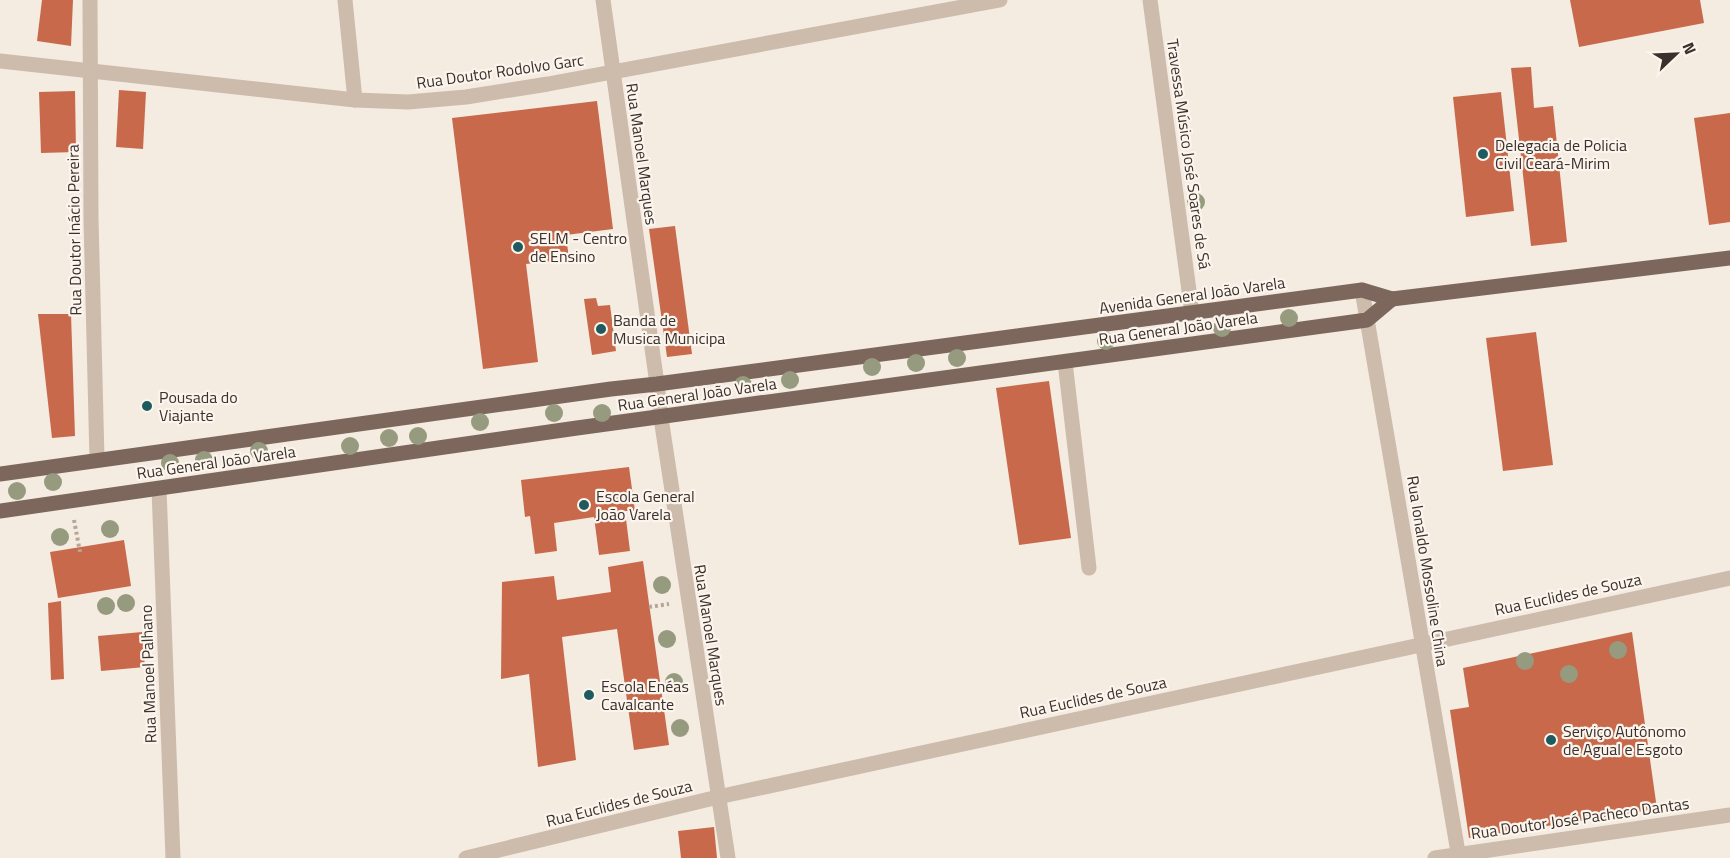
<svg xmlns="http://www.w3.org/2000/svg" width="1730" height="858" font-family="'Titillium Web',sans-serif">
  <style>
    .building { fill: #c8694b }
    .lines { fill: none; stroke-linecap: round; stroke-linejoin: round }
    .path { stroke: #b9a596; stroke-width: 4; stroke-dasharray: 3 3; stroke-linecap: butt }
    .minor { stroke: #cdbbac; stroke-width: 15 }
    .major { stroke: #7d675c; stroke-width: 15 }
    .tree { fill: #969b7f }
    .poi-dot { fill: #1f5a5e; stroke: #fbf5ee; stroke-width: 2 }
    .labels { text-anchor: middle; stroke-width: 4.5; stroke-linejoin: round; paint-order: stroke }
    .street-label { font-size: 16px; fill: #3b302b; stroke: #fbf5ee }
    .poi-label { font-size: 16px; fill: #3b302b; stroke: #fbf5ee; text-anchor: start }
  </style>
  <rect width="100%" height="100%" fill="#f4ebe1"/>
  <!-- building -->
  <g class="building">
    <path d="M42,0H73L71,46L37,41Z"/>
    <path d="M1570,0H1700L1704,23L1579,47Z"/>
    <path d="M1531,67L1534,108L1553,106L1567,242L1531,246L1511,68Z"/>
    <path d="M119,90L146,92L143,149L116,147Z"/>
    <path d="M75,91L76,152L41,153L39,92Z"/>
    <path d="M1501,92L1514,211L1466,217L1453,97Z"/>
    <path d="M597,101L613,229L566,235L569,259L526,264L538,362L483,369L452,118Z"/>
    <path d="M1730,113V222L1709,225L1694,118Z"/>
    <path d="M675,226L692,354L667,357L649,229Z"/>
    <path d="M596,298L598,306L610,305L616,351L592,355L584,299Z"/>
    <path d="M38,314H71L75,436L52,438Z"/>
    <path d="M1536,332L1553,465L1503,471L1486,338Z"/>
    <path d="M1049,381L1071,538L1019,545L996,388Z"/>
    <path d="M629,467L635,511H625L630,551L599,555L594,517L554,523L557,551L535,554L530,516L525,517L521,480Z"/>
    <path d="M124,540L131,586L58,598L50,552Z"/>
    <path d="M643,561L669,745L634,750L617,629L562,637L576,760L538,767L529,674L501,679L502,582L554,576L557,600L611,592L608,567Z"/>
    <path d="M61,601L64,679L51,680L48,603Z"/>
    <path d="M142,632L145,667L101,671L98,636Z"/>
    <path d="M1632,632L1657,809L1469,838L1450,710L1469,707L1463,668Z"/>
    <path d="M714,827L717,858H681L678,831Z"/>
  </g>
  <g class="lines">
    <!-- path -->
    <g class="path">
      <path d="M74,520L80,552"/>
      <path d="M649,607L669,604"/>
    </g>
    <!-- minor -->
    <g class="minor">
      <path d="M90,0L91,219L97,459"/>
      <path d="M345,0L355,100"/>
      <path d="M603,0L657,384L661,418L728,858"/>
      <path d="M1150,0L1192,313"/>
      <path d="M0,61L355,100L408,102L466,97L548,84L1000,0"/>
      <path d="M1362,290L1459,858"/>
      <path d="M1065,362L1089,568"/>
      <path d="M159,489L173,858"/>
      <path d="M466,858L718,797L1730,578"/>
      <path d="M1435,858L1730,815"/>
    </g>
    <!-- major -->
    <g class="major">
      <path d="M0,474L611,389L657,384L1362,290L1392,299L1730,258"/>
      <path d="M0,511L577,428L1367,320L1392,299"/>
    </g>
  </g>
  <!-- trees -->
  <g class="tree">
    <circle cx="1196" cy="202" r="9"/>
    <circle cx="1289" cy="318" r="9"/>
    <circle cx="1222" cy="328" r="9"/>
    <circle cx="1106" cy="341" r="9"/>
    <circle cx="957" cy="358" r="9"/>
    <circle cx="916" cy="363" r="9"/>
    <circle cx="872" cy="367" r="9"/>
    <circle cx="790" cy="380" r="9"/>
    <circle cx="743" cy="385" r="9"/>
    <circle cx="554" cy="413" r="9"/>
    <circle cx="602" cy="413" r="9"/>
    <circle cx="480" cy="422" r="9"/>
    <circle cx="418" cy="436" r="9"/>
    <circle cx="389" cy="438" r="9"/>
    <circle cx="350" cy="446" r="9"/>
    <circle cx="259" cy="451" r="9"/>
    <circle cx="204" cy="460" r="9"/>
    <circle cx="170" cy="463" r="9"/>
    <circle cx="53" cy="482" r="9"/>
    <circle cx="17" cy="491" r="9"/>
    <circle cx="110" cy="529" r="9"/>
    <circle cx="60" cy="537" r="9"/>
    <circle cx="662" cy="585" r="9"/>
    <circle cx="126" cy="603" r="9"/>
    <circle cx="106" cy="606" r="9"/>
    <circle cx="667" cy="639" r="9"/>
    <circle cx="1618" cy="650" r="9"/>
    <circle cx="1525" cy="661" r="9"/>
    <circle cx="1569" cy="674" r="9"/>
    <circle cx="674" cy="682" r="9"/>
    <circle cx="680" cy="728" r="9"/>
  </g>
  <!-- markers -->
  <g class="poi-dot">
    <circle cx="1483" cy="154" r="6"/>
    <circle cx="518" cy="247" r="6"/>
    <circle cx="601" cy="329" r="6"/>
    <circle cx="147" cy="406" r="6"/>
    <circle cx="584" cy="505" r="6"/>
    <circle cx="589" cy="695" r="6"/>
    <circle cx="1551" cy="740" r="6"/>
  </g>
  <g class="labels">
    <!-- street labels -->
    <g class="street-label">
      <text transform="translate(500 71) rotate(-8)" y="6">Rua Doutor Rodolvo Garc</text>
      <text transform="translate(642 154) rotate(82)" y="6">Rua Manoel Marques</text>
      <text transform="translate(1189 154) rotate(82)" y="6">Travessa Músico José Soares de Sá</text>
      <text transform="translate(74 230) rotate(-91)" y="6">Rua Doutor Inácio Pereira</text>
      <text transform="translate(1192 295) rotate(-8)" y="6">Avenida General João Varela</text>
      <text transform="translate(1178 328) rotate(-8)" y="6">Rua General João Varela</text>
      <text transform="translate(697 394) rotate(-8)" y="6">Rua General João Varela</text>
      <text transform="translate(216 462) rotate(-8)" y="6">Rua General João Varela</text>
      <text transform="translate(1428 571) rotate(81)" y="6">Rua Ionaldo Mossoline China</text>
      <text transform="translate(1568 594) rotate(-12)" y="6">Rua Euclides de Souza</text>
      <text transform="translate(711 635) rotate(81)" y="6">Rua Manoel Marques</text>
      <text transform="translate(148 674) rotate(-92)" y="6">Rua Manoel Palhano</text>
      <text transform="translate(1093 697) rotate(-12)" y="6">Rua Euclides de Souza</text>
      <text transform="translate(619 803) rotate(-14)" y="6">Rua Euclides de Souza</text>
      <text transform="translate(1580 818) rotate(-8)" y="6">Rua Doutor José Pacheco Dantas</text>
    </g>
    <!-- poi labels -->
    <g class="poi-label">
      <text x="1495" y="151">Delegacia de Policia<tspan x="1495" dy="18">Civil Ceará-Mirim</tspan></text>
      <text x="530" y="244">SELM - Centro<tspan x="530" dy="18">de Ensino</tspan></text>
      <text x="613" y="326">Banda de<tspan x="613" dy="18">Musica Municipa</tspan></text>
      <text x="159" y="403">Pousada do<tspan x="159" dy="18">Viajante</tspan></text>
      <text x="596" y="502">Escola General<tspan x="596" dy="18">João Varela</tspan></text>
      <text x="601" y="692">Escola Enéas<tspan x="601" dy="18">Cavalcante</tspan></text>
      <text x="1563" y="737">Serviço Autônomo<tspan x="1563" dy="18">de Agual e Esgoto</tspan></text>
    </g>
  </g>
  <!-- north arrow -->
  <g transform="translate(1676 54) rotate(67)" stroke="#fbf5ee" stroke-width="4.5" paint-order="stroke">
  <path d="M0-4.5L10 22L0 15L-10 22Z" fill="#3b302b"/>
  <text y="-9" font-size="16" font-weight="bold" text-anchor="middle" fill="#3b302b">N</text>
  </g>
</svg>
